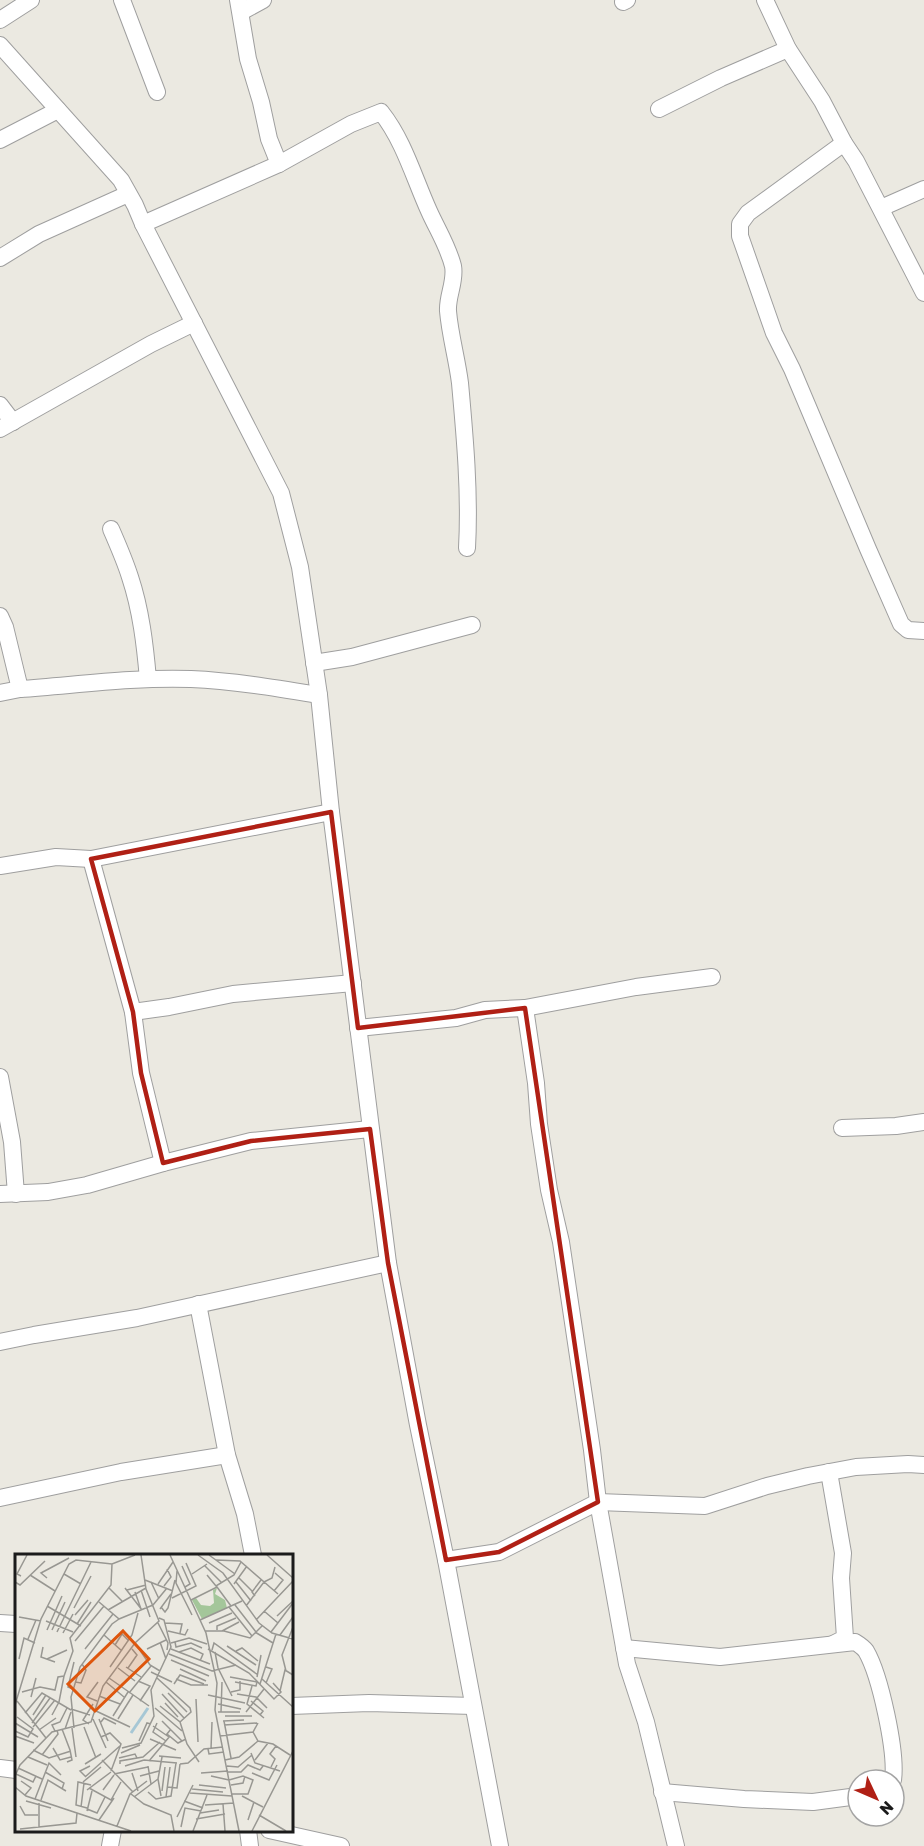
<svg xmlns="http://www.w3.org/2000/svg" width="924" height="1846" font-family="Rubik,sans-serif">
  <style>
    .lines { fill: none; stroke-linecap: round; stroke-linejoin: round }
    .minor-casing { stroke: #9f9f9f; stroke-width: 18 }
    .minor { stroke: #fff; stroke-width: 16 }
    .marked { fill: none; stroke: #b02015; stroke-width: 4.5; stroke-linejoin: round }
    .inset-river { fill: none; stroke: #a6c7d5; stroke-width: 3 }
    .inset-road { fill: none; stroke: #989792; stroke-width: 1.5 }
    .view { fill: #de560d; fill-opacity: 0.15; stroke: #de560d; stroke-width: 3 }
    .inset-edge { fill: none; stroke: #1b1b1b; stroke-width: 3 }
  </style>
  <rect width="100%" height="100%" fill="#ebe9e1"/>
  <g class="lines">
    <defs>
      <g id="minor">
        <path d="M122,0L157,92"/>
        <path d="M238,0L248,59L261,102L269,139L279,164"/>
        <path d="M765,0L788,49L822,101L844,143L856,161L924,293"/>
        <path d="M623,2L627,0"/>
        <path d="M241,12L263,0"/>
        <path d="M0,20L31,0"/>
        <path d="M0,45L121,180L135,205L143,224L281,493L300,567L319,695L331,812L388,1263L418,1425L446,1560L500,1846"/>
        <path d="M659,109L721,78L788,49"/>
        <path d="M0,140L58,110"/>
        <path d="M844,143L748,213L740,224V236L774,333L792,369L868,549L901,624L908,630L924,631"/>
        <path d="M881,208L924,189"/>
        <path d="M143,224L279,164L351,124L381,112C404,141 414,178 429,211C437,229 448,246 453,266C456,281 447,296 448,311C450,335 457,359 460,383C465,438 470,494 467,548"/>
        <path d="M0,258L39,234L128,194"/>
        <path d="M0,405L13,422"/>
        <path d="M0,429L151,344L194,323"/>
        <path d="M111,529C118,545 125,561 130,577C141,610 145,645 148,679"/>
        <path d="M0,616L5,627L20,689"/>
        <path d="M314,663L352,657L472,625"/>
        <path d="M0,693L20,689C77,685 134,677 191,679C234,681 276,688 319,695"/>
        <path d="M91,859L133,1012L141,1073L163,1163"/>
        <path d="M0,866L56,857L91,859L331,812"/>
        <path d="M525,1008L536,1083L539,1124L549,1190L561,1242L592,1450L598,1502L627,1664L646,1722L676,1846"/>
        <path d="M133,1012L169,1007L233,994L353,983"/>
        <path d="M358,1028L456,1018L485,1010L525,1008L636,987L712,977"/>
        <path d="M0,1077L12,1142L16,1194"/>
        <path d="M842,1128L896,1126L924,1122"/>
        <path d="M0,1194L48,1192L87,1185L163,1163L251,1141L370,1129"/>
        <path d="M198,1304L227,1455L245,1514L253,1555"/>
        <path d="M0,1342L34,1335L137,1318L388,1263"/>
        <path d="M829,1472L843,1553L841,1578L845,1638L833,1644"/>
        <path d="M0,1498L121,1472L227,1455"/>
        <path d="M446,1560L499,1552L598,1502L705,1506L767,1486L808,1476L856,1467L908,1464L924,1465"/>
        <path d="M0,1623L16,1624"/>
        <path d="M624,1648L720,1657L855,1642C860,1645 863,1647 866,1651C880,1675 897,1752 893,1780"/>
        <path d="M291,1706L369,1703L473,1706"/>
        <path d="M0,1768L16,1770"/>
        <path d="M662,1792L744,1799L813,1802L858,1796"/>
        <path d="M248,1830L250,1846"/>
        <path d="M269,1830L341,1846"/>
        <path d="M110,1846L113,1830"/>
      </g>
    </defs>
    <!-- minor casing -->
    <use href="#minor" class="minor-casing"/>
    <!-- minor -->
    <use href="#minor" class="minor"/>
  </g>
  <!-- marked area -->
  <path class="marked" d="M331,812L358,1028L525,1008L598,1502L499,1552L446,1560L388,1263L370,1129L251,1141L163,1163L141,1073L133,1012L91,859Z"/>
  <!-- overview -->
  <g transform="translate(15 1554)">
    <rect width="278" height="278" fill="#ebe9e1"/>
    <path d="M202,34L200,40L210,46L212,54L187,65L177,46L181,44L186,51L195,52L199,49L198,36Z" fill="#a4c69a"/>
    <path class="inset-river" d="M116,179L133,154"/>
    <path class="inset-road" d="M155,1L191,79L202,129L200,156L224,277M183,1L208,19L244,69L257,79L278,85M194,1L220,20M252,1L278,24M201,6L225,7L263,40M167,12L175,30L170,33M190,12L207,29M162,17L161,29L177,61M49,20L66,30M177,20L192,10M15,21L40,37M192,21L201,32L219,21L226,8M6,22L2,20L12,1M32,24L26,19L54,4M224,24L237,37M130,26L158,37M0,28L5,31L30,7M136,28L144,45M221,28L236,47M249,28L257,24L260,13M143,30L158,8M219,30L232,12M149,32L156,23L152,15M94,34L107,47M110,34L127,56M112,36L131,31M126,36L135,63M259,37L268,26L260,19M120,38L126,55M240,42L237,38L246,26M157,44L181,32L171,9M176,46L202,33L216,52M138,51L152,34M220,51L241,78M32,52L66,72M231,52L249,28M146,53L150,58L153,54L160,26M214,53L237,82M59,54L76,22M145,55L156,40M93,56L131,34M249,57L263,69M60,61L73,46M262,62L278,47M4,63L26,67M104,65L138,51M185,66L227,47M241,66L278,27M31,67L58,78M143,69L153,89L152,96M150,69L167,70L165,79M194,69L217,59M62,70L76,48M32,76L47,42M37,76L50,48M202,76V72L221,64M153,77L170,81L173,75M190,77H209L235,84L247,72M207,77L224,68M42,78L76,8M240,78L258,89M256,78L278,49M48,79L58,60M89,81L107,97M265,81L278,63M13,85L21,66M60,87L89,52M145,88L151,105M160,88L161,93L176,89L187,94M120,89L135,111L145,117M156,89L174,84L192,90M100,91L107,80L114,87M212,92L241,111M28,93L26,103L40,108M70,95L98,60M132,95L151,86M156,95L195,110M193,95L234,119L259,145L266,138L258,129M197,96L199,89L243,121M221,97L227,94L243,107M164,98L176,94L188,100L185,107M200,98L203,114L217,142M154,100L197,117L221,111M4,105L9,84L20,89M32,105L52,96M156,106L194,122M95,113L117,81L123,59M111,113L126,123M103,114L120,127M113,114L122,101L117,95M165,115L191,127M271,117L267,101L278,73M136,118L157,128M215,123L242,128M242,123L246,101M94,124L134,152M142,124L175,154L176,158L165,168M161,125L176,131H193M247,125L278,153M123,127L135,132L125,147M60,128L66,129L71,116L67,110M91,128L109,143M220,128L241,132L242,128M251,129L257,115L251,113M159,130L165,121L189,130M245,130L261,80M237,132L232,150L249,164M58,135L53,133L59,108M265,137L270,116L278,121M7,138L25,133L40,136L43,123L49,122L58,97L55,84L96,31L97,10M216,138L225,136V127M114,139L136,112M153,139L172,158M147,140L169,164M222,140L241,143L252,154M193,141L230,149M84,142L105,150M16,143L21,124M181,145L183,188M2,147L31,184M82,147L72,143L83,128M236,147L248,157L245,161M150,149L163,163M203,150L226,155M0,151L26,65L54,10L61,6L97,10L120,1M145,152L165,168L172,190L184,208M140,154L167,177M56,155L75,161M81,157L115,173M203,158H225M206,158L207,128M231,158L249,135M10,159L27,139L56,156M18,161L31,141M37,161L44,148L49,122M98,162L113,138M210,162H237M78,165L91,194M84,165L93,187M103,165L118,141M147,167L167,187M208,167L229,166M209,167L216,204M86,168L89,164L101,170M0,169L23,183M17,169L35,144M142,169L138,178L151,187M74,170L68,166L78,150M209,171L242,169M138,172L154,183M18,173L40,146M69,173L81,204M57,174L61,203M59,174L56,143L65,113L97,70L104,65L84,48M47,175L55,196L57,206L52,208M50,175L56,158M156,175L152,180L163,189L171,185M24,176L41,164M0,177L13,183L18,175L2,163M40,177L37,171L45,168L52,154M238,178L243,187L258,190L275,201M0,182L19,189M205,182L238,178L243,169M86,183L95,179L106,190L96,217M135,185L161,196M124,187L132,169L136,170M38,194L45,206L56,203M107,194L126,189L139,162L136,136L156,93L149,66L144,64M193,195L194,200L209,198M196,195L197,168M18,196L34,204L56,197M106,199L125,191M236,199L240,209L265,217M27,201L43,180L42,176M144,202L166,204M13,203L32,211M104,204L120,200L122,204M87,206L118,238M129,206L162,209M210,206L224,203L243,187M240,206L253,189M134,207L155,182M70,210L86,200M105,210V207L128,203L145,188M165,210L173,209L189,195L208,193M110,212L129,206M133,212L136,230M212,212L223,213L237,201M256,213L260,205L255,200L261,192M3,214L27,225M30,218L49,229L47,235M213,218H226L233,211L245,216L248,212M117,219L123,237M186,219L213,217M237,219L254,226L262,211M1,220L18,228L21,222M99,220L133,213M0,222L5,211L37,178L76,168L88,132L120,89L144,67L131,35L126,1M125,222L144,217M196,222L214,226M70,223L106,191M71,223L65,217L75,212M214,226L228,222L238,226L233,240H217M6,227L16,234L10,241M68,228L86,213M184,231L211,234M216,231L228,229L230,222M0,233L11,242L116,277M152,233L162,234L165,210M74,234L96,246L106,228M177,235L208,238M72,236L96,218M88,236L99,221M147,237L150,213M133,238L141,245L156,242L161,209M175,239L217,242M116,240L129,250L156,261L159,277M146,242L143,225L147,203M227,242L248,253M119,243L143,225M151,243L155,213M20,245L34,209L46,221M26,246L33,226L51,237M11,247L36,254M169,247L188,254M24,249V273M208,250L210,277M190,251L219,249M5,252L10,261H23M66,253L69,229M72,254L61,251L63,228L76,231M72,255L82,259L90,243M72,257L77,237M185,259L204,256M244,261L271,277M162,263L178,231M181,265L210,260M84,266L99,244M233,266L239,248M102,272L115,240L132,227M166,273L170,254L186,257M5,275L61,269L62,259M178,277L192,241M237,277L278,197"/>
    <path class="view" d="M108,77L134,105L80,157L53,130Z"/>
    <rect width="278" height="278" class="inset-edge"/>
  </g>
  <!-- north arrow -->
  <g transform="translate(876 1798) rotate(134)"><circle r="28" fill="#ffffff" stroke="#a4a4a4" stroke-width="1.5"/>
  <path d="M0-4.5L10 22L0 15L-10 22Z" fill="#b02015"/>
  <text y="-9" font-size="16" font-weight="bold" text-anchor="middle" fill="#1b1b1b">N</text>
  </g>
</svg>
